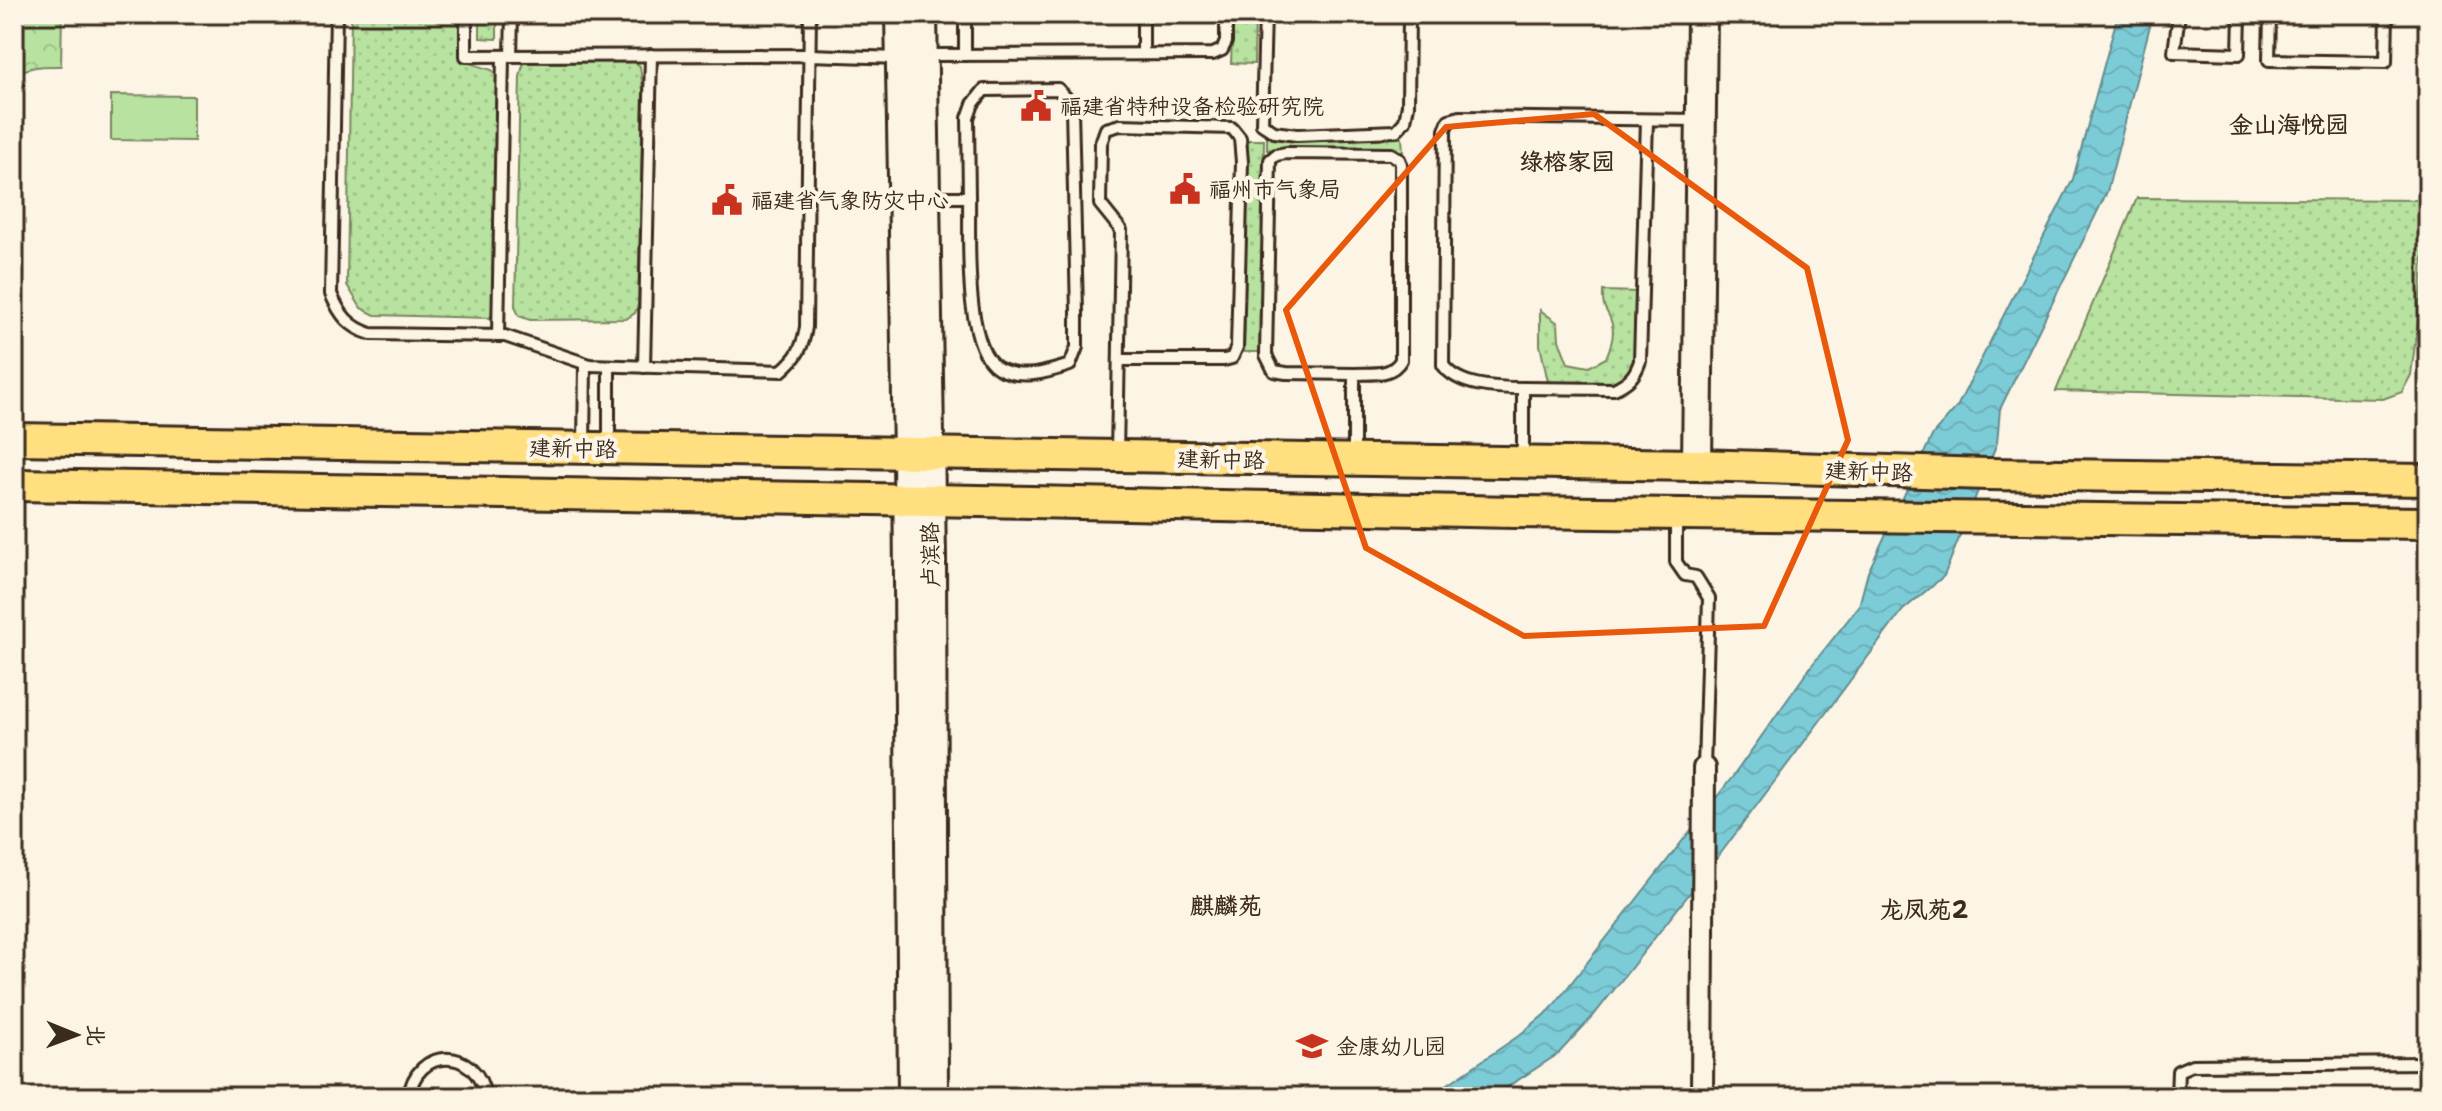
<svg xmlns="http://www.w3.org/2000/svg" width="2442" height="1111" font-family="'Shantell Sans','LXGW WenKai TC',sans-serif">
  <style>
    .grass { fill: url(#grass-dots); stroke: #79865e; stroke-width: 2 }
    .forest { fill: url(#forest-crowns); stroke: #79865e; stroke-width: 2 }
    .pitch { fill: #b7e29f; stroke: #79865e; stroke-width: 2 }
    .water { fill: url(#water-waves); stroke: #628b8d; stroke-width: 2 }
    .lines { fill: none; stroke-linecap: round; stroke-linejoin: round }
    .lane-casing { stroke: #3b2a1e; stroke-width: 16 }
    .street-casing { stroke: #3b2a1e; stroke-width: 26 }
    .secondary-casing { stroke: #3b2a1e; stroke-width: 34 }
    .primary-casing { stroke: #3b2a1e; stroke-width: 36 }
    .lane { stroke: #fcf5e5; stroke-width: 10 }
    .street { stroke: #fcf5e5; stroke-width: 20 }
    .secondary { stroke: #fcf5e5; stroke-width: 28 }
    .primary { stroke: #ffdf80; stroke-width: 30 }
    .marked { fill: none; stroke: #e8590c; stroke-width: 6; stroke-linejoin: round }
    .labels { text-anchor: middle; stroke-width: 8; stroke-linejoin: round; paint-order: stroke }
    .poi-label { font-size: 22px; fill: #3b2a1e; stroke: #fcf5e5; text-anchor: start }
    .street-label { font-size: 22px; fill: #3b2a1e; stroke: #fcf5e5 }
    .neighbourhood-label { font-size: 24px; font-weight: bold; fill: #3b2a1e; stroke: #fcf5e5 }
  </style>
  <defs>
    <pattern id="grass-dots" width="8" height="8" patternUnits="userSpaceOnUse" patternTransform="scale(2)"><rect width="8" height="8" fill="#b7e29f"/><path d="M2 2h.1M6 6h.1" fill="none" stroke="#9ec288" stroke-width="1.8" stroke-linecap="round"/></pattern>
    <pattern id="forest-crowns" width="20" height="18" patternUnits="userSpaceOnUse" patternTransform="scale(2)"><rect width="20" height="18" fill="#b7e29f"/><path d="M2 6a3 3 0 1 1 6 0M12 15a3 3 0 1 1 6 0" fill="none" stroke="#9ec288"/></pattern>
    <pattern id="water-waves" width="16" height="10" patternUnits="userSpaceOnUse" patternTransform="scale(2)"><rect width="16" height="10" fill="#7cccd7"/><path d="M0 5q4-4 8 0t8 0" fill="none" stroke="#6cafb8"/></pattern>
  </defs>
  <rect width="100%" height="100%" fill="#fcf5e5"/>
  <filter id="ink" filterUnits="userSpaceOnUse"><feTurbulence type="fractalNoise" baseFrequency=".0125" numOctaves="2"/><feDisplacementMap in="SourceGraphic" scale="16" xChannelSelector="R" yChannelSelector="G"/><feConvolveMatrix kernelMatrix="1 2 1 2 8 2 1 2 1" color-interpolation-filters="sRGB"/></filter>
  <g filter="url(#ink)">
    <!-- grass -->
    <g class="grass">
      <path d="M351,14H462L463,61L492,70L496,75L494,310L490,318L375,315L361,308L347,285Z"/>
      <path d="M480,14H497V39L480,38Z"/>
      <path d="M1233,14H1255L1254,64L1231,63Z"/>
      <path d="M529,59L633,61L640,66L643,90L638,305L635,313L626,319L530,320L519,316L515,306L520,77L523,65Z"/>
      <path d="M1267,137L1402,138L1403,151L1267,150Z"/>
      <path d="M1248,140H1264L1260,352H1244Z"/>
      <path d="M2137,198L2426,200L2421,298L2411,375L2402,392L2383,399L2056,391Z"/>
      <path d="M1603,291L1638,292L1637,341L1632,371L1613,383L1548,382L1540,345V310L1558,323L1559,340L1568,363L1589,367L1606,358C1610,348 1615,336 1612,324C1608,308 1602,313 1603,291Z"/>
    </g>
    <!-- forest -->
    <path class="forest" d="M14,14H62L61,66C44,66 27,65 14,77Z"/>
    <!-- pitch -->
    <path class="pitch" d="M111,95L194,96V141L111,140Z"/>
    <!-- water -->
    <path class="water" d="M2118,14H2153L2107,192L2000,409L1997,443L1944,576L1903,610L1715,861L1594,1015L1558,1054L1492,1097H1429L1517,1037L1550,1010L1734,775L1812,665L1859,606L1868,572L1933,434L1957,407L2073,179Z"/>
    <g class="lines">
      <defs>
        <g id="lane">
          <path d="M336,14L331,294C340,315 349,327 371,334L505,336L590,365L781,371C797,358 803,347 806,327L810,14"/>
          <path d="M466,14V56L810,55L899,58"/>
          <path d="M1265,14L1262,124L1274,132L1297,135L1396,131L1405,121L1408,105L1409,14"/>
          <path d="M2179,14L2174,52L2239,54L2240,14"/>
          <path d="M2270,14L2269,60L2386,62L2387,14"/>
          <path d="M1265,17H1296L1305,14"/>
          <path d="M1143,54V14"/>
          <path d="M926,55L1213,54L1222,50L1226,42V14"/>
          <path d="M965,55V14"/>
          <path d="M511,56L512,14"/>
          <path d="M927,197H969C970,235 963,347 998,368C1021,381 1048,372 1070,365L1077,347V312L1072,109L1068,100L1058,89L984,90L973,104L968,118L969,197"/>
          <path d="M498,336L503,56"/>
          <path d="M609,366V446"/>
          <path d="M644,367L651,55"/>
          <path d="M1523,388L1614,389C1629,382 1635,376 1640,361L1647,120"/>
          <path d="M584,446L585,364"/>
          <path d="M1117,455L1121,230L1100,204L1101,143L1106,129L1120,125L1232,128L1240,138L1242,162L1237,347L1232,358L1224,360H1119"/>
          <path d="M1354,455V374L1286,373L1274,371L1266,355L1270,160L1276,155L1286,153L1391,154L1399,159L1401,164V360C1391,377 1372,373 1354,374"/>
          <path d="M1523,461V388C1498,388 1458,387 1443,365L1445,130L1449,120L1460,117L1699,120"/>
          <path d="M1676,517V562L1685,575L1696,577L1709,598L1704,768"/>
          <path d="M409,1097C415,1046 478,1046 485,1097"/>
          <path d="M2177,1097L2178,1071L2192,1065L2428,1063"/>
        </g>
        <path id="street" d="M1702,1097L1704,768"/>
        <g id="secondary">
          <path d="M900,14L908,453L913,1097"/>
          <path d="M922,14L931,558L933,1097"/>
          <path d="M1697,465L1702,14"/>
        </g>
        <g id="primary">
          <path d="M14,439L1697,465L1987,474L2428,480"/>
          <path d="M14,485L930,500L1515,512L2428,523"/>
        </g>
      </defs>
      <!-- lane casing -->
      <use href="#lane" class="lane-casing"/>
      <!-- street casing -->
      <use href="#street" class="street-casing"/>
      <!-- secondary casing -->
      <use href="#secondary" class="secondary-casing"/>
      <!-- primary casing -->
      <use href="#primary" class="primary-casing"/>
      <!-- lane -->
      <use href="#lane" class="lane"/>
      <!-- street -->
      <use href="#street" class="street"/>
      <!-- secondary -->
      <use href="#secondary" class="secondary"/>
      <!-- primary -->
      <use href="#primary" class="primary"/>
    </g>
  </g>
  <!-- marked area -->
  <path class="marked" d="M1594,114L1807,268L1848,440L1764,626L1524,636L1366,548L1286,310L1446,127Z"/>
  <!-- icons -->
  <defs>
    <symbol id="civic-bare" viewBox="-9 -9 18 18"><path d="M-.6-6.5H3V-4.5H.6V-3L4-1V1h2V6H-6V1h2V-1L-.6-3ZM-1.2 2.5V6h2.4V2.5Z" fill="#c8321e" stroke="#fcf5e5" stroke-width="2.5" paint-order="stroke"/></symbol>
    <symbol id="school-bare" viewBox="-9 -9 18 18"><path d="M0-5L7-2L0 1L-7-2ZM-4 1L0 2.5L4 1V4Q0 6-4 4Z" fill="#c8321e" stroke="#fcf5e5" stroke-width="2.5" paint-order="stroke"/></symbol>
  </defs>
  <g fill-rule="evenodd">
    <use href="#civic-bare" x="1014" y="84" width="44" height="44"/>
    <use href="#civic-bare" x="1163" y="167" width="44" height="44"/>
    <use href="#civic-bare" x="705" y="178" width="44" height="44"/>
    <use href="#school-bare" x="1290" y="1024" width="44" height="44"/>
  </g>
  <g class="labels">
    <!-- poi labels -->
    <g class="poi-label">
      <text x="1060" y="114">福建省特种设备检验研究院</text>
      <text x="1209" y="197">福州市气象局</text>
      <text x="751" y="208">福建省气象防灾中心</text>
      <text x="1336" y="1054">金康幼儿园</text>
    </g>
    <!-- street labels -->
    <g class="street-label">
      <text transform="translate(573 448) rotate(1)" y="8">建新中路</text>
      <text transform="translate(1221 459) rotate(1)" y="8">建新中路</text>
      <text transform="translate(1869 471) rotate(2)" y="8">建新中路</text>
      <text transform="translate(930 555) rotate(-91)" y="8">卢滨路</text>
    </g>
    <!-- neighbourhood labels -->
    <g class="neighbourhood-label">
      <text x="2289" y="133">金山海悦园</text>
      <text x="1567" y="170">绿榕家园</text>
      <text x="1226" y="914">麒麟苑</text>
      <text x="1924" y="918">龙凤苑2</text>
    </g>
  </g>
  <!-- margin -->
  <rect width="2442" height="1111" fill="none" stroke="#fcf5e5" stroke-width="48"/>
  <rect x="24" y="24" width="2394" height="1063" fill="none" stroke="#3b2a1e" stroke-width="3" filter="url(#ink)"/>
  <!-- north arrow -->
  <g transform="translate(76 1035) rotate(91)" stroke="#fcf5e5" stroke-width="6" paint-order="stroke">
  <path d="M0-6L14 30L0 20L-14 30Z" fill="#3b2a1e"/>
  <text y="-12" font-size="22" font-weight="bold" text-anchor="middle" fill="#3b2a1e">北</text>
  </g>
</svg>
